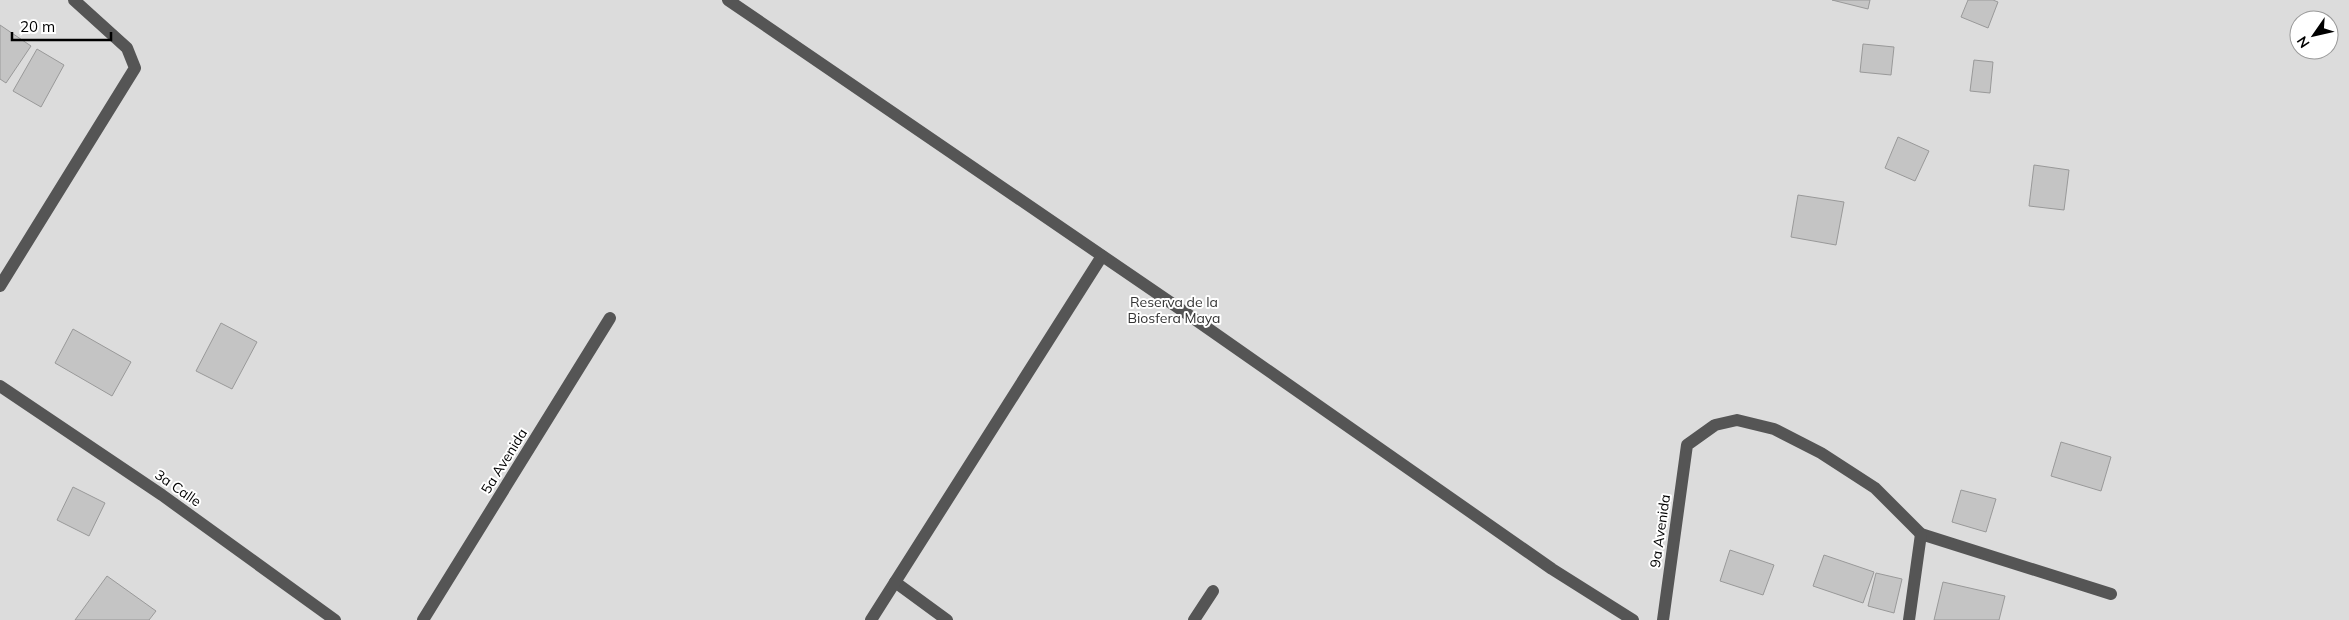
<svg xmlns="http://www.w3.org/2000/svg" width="2349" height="620" font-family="Mulish,sans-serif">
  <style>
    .green { fill: #dcdcdc; fill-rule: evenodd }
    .building { fill: #c4c4c4; stroke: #999 }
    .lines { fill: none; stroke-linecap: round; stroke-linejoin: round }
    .minor { stroke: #555; stroke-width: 12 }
    .labels { text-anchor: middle; stroke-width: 4; stroke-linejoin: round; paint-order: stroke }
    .park-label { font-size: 14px; fill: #333; stroke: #fff }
    .street-label { font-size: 14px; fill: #000; stroke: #fff }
  </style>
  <rect width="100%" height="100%" fill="#fff"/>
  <!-- green -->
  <path class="green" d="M0,0H2349V620H0ZM2299,20H2329V50H2299Z"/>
  <!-- building -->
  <g class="building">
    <path d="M1832,0H1870L1868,9Z"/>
    <path d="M1968,0H1993L1998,2L1988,28L1961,17Z"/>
    <path d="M0,25L31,46L6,83L0,79Z"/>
    <path d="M1863,44L1894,47L1891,75L1860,72Z"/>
    <path d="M37,49L64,65L41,107L13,91Z"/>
    <path d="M1974,60L1993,62L1990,93L1970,91Z"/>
    <path d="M1898,137L1929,151L1915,181L1885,168Z"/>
    <path d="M2034,165L2069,170L2064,210L2029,206Z"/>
    <path d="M1798,195L1844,202L1836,245L1791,237Z"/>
    <path d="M221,323L257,342L232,389L196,371Z"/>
    <path d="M73,329L131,362L112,396L55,363Z"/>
    <path d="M2061,442L2111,457L2101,491L2051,476Z"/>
    <path d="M73,487L105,503L89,536L57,520Z"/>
    <path d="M1961,490L1996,499L1986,532L1952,522Z"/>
    <path d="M1730,550L1774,565L1763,595L1720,581Z"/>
    <path d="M1824,555L1874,572L1863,603L1813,586Z"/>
    <path d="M1876,573L1902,579L1894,613L1868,606Z"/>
    <path d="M107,576L156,611L149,620H75Z"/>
    <path d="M1943,582L2005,596L1999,620H1934Z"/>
  </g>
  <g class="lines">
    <!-- minor -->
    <g class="minor">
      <path d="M728,0L1183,311L1552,569L1633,620"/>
      <path d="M0,286L135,68L127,48L74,0"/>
      <path d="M0,386L162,495L335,620"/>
      <path d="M895,582L947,620"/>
      <path d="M423,620L610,318"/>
      <path d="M871,620L1102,256"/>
      <path d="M1194,620L1213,591"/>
      <path d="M1663,620L1687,445L1715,425L1737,420L1774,429L1821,453L1875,488L1921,534L2111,594"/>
      <path d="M1909,620L1921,534"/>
    </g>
  </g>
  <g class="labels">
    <!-- park labels -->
    <g class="park-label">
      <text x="1174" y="307">Reserva de la<tspan x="1174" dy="16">Biosfera Maya</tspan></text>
    </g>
    <!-- street labels -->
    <g class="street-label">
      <text transform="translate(504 461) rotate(-58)" y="5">5a Avenida</text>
      <text transform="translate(178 488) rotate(35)" y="5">3a Calle</text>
      <text transform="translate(1660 531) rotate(-82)" y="5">9a Avenida</text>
    </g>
  </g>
  <!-- north arrow -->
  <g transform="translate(2314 35) rotate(236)"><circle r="24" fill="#ffffff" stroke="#999999"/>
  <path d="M0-4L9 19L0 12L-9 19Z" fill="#000000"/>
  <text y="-8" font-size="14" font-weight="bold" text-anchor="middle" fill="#000000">N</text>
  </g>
  <!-- scale -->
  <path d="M12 32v8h99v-8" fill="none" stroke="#000000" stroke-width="2.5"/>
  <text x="20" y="32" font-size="15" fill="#000000" stroke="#ffffff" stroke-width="4" paint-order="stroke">20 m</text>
</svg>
